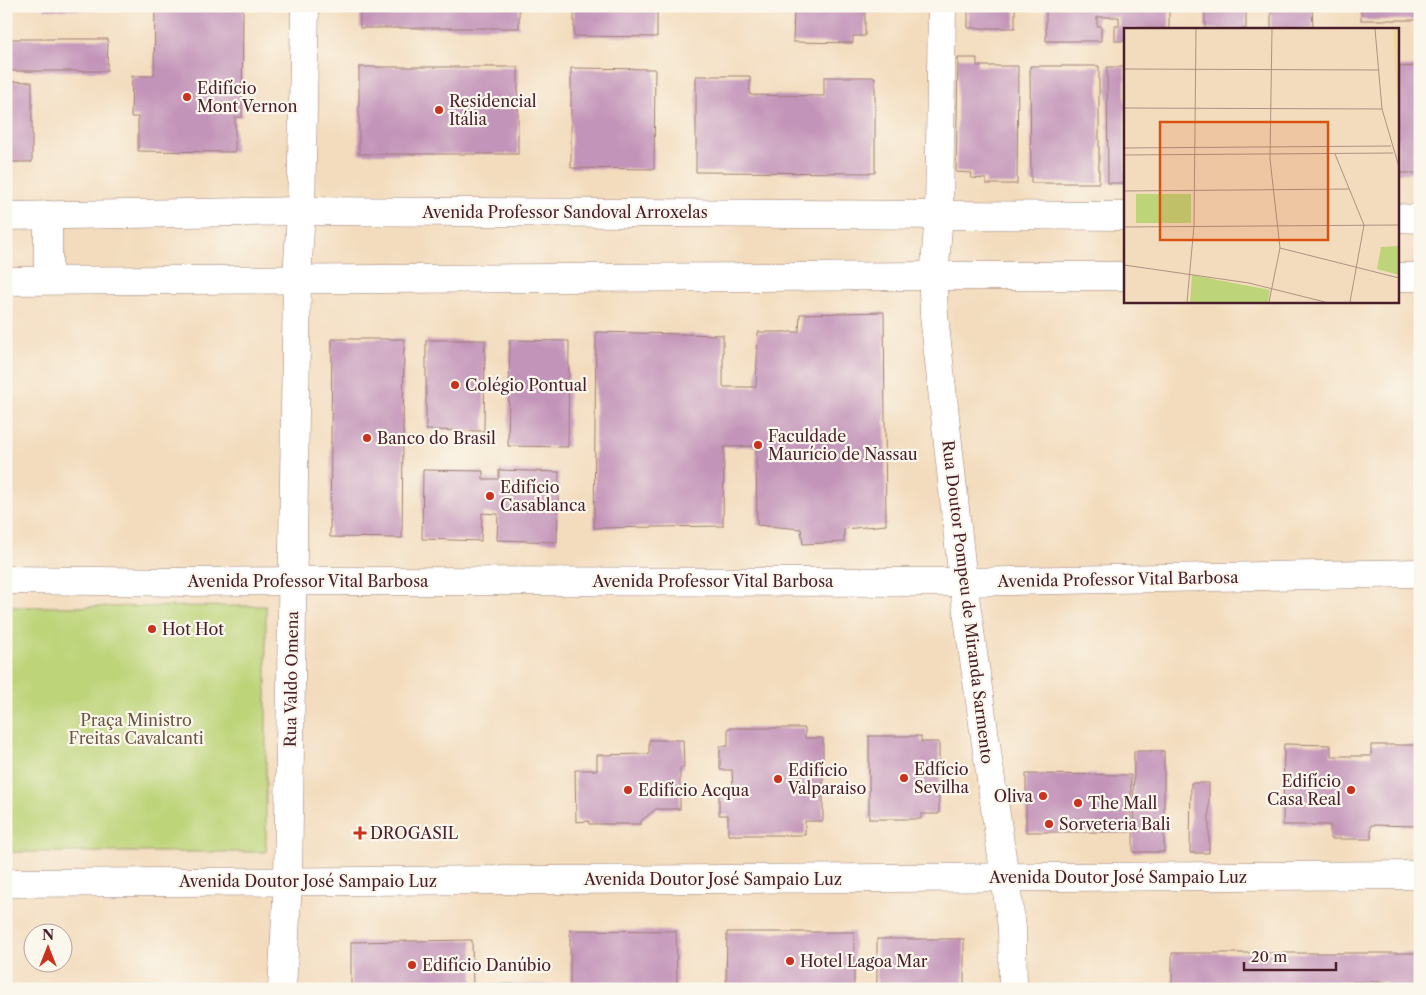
<svg xmlns="http://www.w3.org/2000/svg" width="1426" height="995" font-family="'Libre Caslon Text',serif">
  <style>
    .green { fill: #bdd479; stroke: #847a52 }
    .building { fill: #c394b9 }
    .lines { fill: none; stroke-linecap: round; stroke-linejoin: round }
    .minor-casing { stroke: #9e7e74; stroke-width: 29 }
    .minor { stroke: #fff; stroke-width: 28 }
    .poi-dot { fill: #c8321e; stroke: #fbf7ec; stroke-width: 2 }
    .labels { text-anchor: middle; stroke-width: 4.5; stroke-linejoin: round; paint-order: stroke }
    .poi-label { font-size: 16px; fill: #4a1f2b; stroke: #fbf7ec; text-anchor: start }
    .street-label { font-size: 16px; fill: #4a1f2b; stroke: #fbf7ec }
    .park-label { font-size: 16px; fill: #6c5542; stroke: #fbf7ec }
    .inset-road { fill: none; stroke: #af9083; stroke-width: 1 }
    .view { fill: #d8530f; fill-opacity: 0.15; stroke: #d8530f; stroke-width: 2.5 }
    .inset-edge { fill: none; stroke: #4a1f2b; stroke-width: 2.5 }
  </style>
  <rect width="100%" height="100%" fill="#fbf7ec"/>
  <filter id="ink" filterUnits="userSpaceOnUse"><feTurbulence type="fractalNoise" baseFrequency=".02" numOctaves="2"/><feDisplacementMap in="SourceGraphic" scale="10" xChannelSelector="R" yChannelSelector="G"/><feConvolveMatrix kernelMatrix="1 2 1 2 8 2 1 2 1" color-interpolation-filters="sRGB"/></filter>
  <filter id="wash" filterUnits="userSpaceOnUse"><feTurbulence type="fractalNoise" baseFrequency=".0096" numOctaves="4" result="noise"/><feDisplacementMap in="SourceGraphic" scale="20" xChannelSelector="R" yChannelSelector="G"/><feGaussianBlur stdDeviation="1.12" result="paint"/><feColorMatrix in="noise" values="0 0 0 0 0 0 0 0 0 0 0 0 0 0 0 0 0 1.4 0 .05"/><feComposite in="paint" operator="in"/></filter>
  <g filter="url(#wash)">
    <rect width="100%" height="100%" fill="#f3dcbd"/>
    <!-- green -->
    <path class="green" d="M266,606V852H6V607Z"/>
    <g id="blocks">
      <!-- building -->
      <g class="building">
        <rect x="45" y="6" width="53" height="4"/>
        <path d="M155,6H243L242,117H235V152L138,151V117H131L132,76H154Z"/>
        <rect x="360" y="6" width="159" height="22"/>
        <path d="M574,6H657V37L574,36Z"/>
        <path d="M708,6H865V36H853V43L793,42L794,10L708,9Z"/>
        <rect x="968" y="6" width="47" height="22"/>
        <path d="M1046,6H1169V29H1125V41H1115V26H1119V17H1097V26H1101V41H1046Z"/>
        <rect x="1205" y="6" width="41" height="23"/>
        <path d="M1271,6H1312L1313,29H1271Z"/>
        <rect x="1361" y="6" width="59" height="14"/>
        <path d="M6,39H108L107,71H6Z"/>
        <path d="M958,58H977V66H1018L1017,184H986V179L971,178L972,173L956,172Z"/>
        <path d="M1030,66H1099V183H1031Z"/>
        <path d="M1420,66V173H1397V67Z"/>
        <rect x="359" y="67" width="159" height="87"/>
        <path d="M1107,67H1125V183H1108Z"/>
        <path d="M571,68L655,69L654,169L571,168Z"/>
        <path d="M696,76H750V95L824,96V77H875V173L696,172Z"/>
        <path d="M6,81L32,82V162H6Z"/>
        <path d="M884,312L886,525L844,529V542L803,544L801,529L757,525L756,446L724,447L723,526L594,528L596,332L723,335V387H756L758,332H799L800,314Z"/>
        <path d="M332,339H404L402,538L330,537Z"/>
        <path d="M426,340H485L484,431L426,430Z"/>
        <path d="M510,340L569,341L568,447L508,446Z"/>
        <path d="M423,470L483,471V479H499V470L559,472L557,542L497,540L498,514L482,513L481,541L422,539Z"/>
        <path d="M728,728H805V738H823V821H805V835H728V815H719V789H733L732,770H720V746H728Z"/>
        <path d="M869,736H921V742H939V814H921V819H869Z"/>
        <path d="M649,740H683L684,768H680V809H656L641,821V824H589V821L576,822L575,770H597V755L649,754Z"/>
        <path d="M1284,744L1331,745V756H1371V745H1418V826L1371,825V839H1330V825H1283Z"/>
        <path d="M1134,751H1164V852H1133Z"/>
        <path d="M1026,774L1131,775V832H1026Z"/>
        <path d="M1191,783H1209V853H1190Z"/>
        <path d="M570,930L676,931L677,989H570Z"/>
        <path d="M727,932H854V989H726Z"/>
        <rect x="877" y="939" width="87" height="50"/>
        <path d="M472,940L473,989H351V942Z"/>
        <path d="M1172,953H1420V989H1386V982H1353V989H1296V985H1268V989H1172Z"/>
        <path d="M489,984L561,985V989H489Z"/>
      </g>
    </g>
  </g>
  <g filter="url(#ink)">
    <use href="#blocks" fill-opacity="0" stroke="#9e7e74" stroke-width="1"/>
    <g class="lines">
      <defs>
        <g id="minor">
          <path d="M942,6L939,214L933,291L934,315L963,582L1012,928L1013,989"/>
          <path d="M48,215V280"/>
          <path d="M6,216L301,211L1125,216"/>
          <path d="M1397,218L1420,219"/>
          <path d="M1397,277H1420"/>
          <path d="M6,281L934,276H1125"/>
          <path d="M6,580L188,582L292,581L963,582L1420,573"/>
          <path d="M6,883L1420,875"/>
          <path d="M282,989L288,881L297,279L301,211L305,6"/>
        </g>
      </defs>
      <!-- minor casing -->
      <use href="#minor" class="minor-casing"/>
      <!-- minor -->
      <use href="#minor" class="minor"/>
    </g>
  </g>
  <!-- markers -->
  <g class="poi-dot">
    <circle cx="187" cy="97" r="5"/>
    <circle cx="439" cy="110" r="5"/>
    <circle cx="455" cy="385" r="5"/>
    <circle cx="367" cy="438" r="5"/>
    <circle cx="758" cy="445" r="5"/>
    <circle cx="490" cy="496" r="5"/>
    <circle cx="152" cy="629" r="5"/>
    <circle cx="904" cy="778" r="5"/>
    <circle cx="778" cy="779" r="5"/>
    <circle cx="628" cy="790" r="5"/>
    <circle cx="1351" cy="790" r="5"/>
    <circle cx="1043" cy="796" r="5"/>
    <circle cx="1078" cy="803" r="5"/>
    <circle cx="1049" cy="824" r="5"/>
    <path d="M357.5 825.5h5v5h5v5h-5v5h-5v-5h-5v-5h5z"/>
    <circle cx="790" cy="961" r="5"/>
    <circle cx="412" cy="965" r="5"/>
  </g>
  <g class="labels">
    <!-- poi labels -->
    <g class="poi-label">
      <text x="197" y="94">Edifício<tspan x="197" dy="18">Mont Vernon</tspan></text>
      <text x="449" y="107">Residencial<tspan x="449" dy="18">Itália</tspan></text>
      <text x="465" y="391">Colégio Pontual</text>
      <text x="768" y="442">Faculdade<tspan x="768" dy="18">Maurício de Nassau</tspan></text>
      <text x="377" y="444">Banco do Brasil</text>
      <text x="500" y="493">Edifício<tspan x="500" dy="18">Casablanca</tspan></text>
      <text x="162" y="635">Hot Hot</text>
      <text x="914" y="775">Edfício<tspan x="914" dy="18">Sevilha</tspan></text>
      <text x="788" y="776">Edifício<tspan x="788" dy="18">Valparaiso</tspan></text>
      <text x="1341" y="787" text-anchor="end">Edifício<tspan x="1341" dy="18">Casa Real</tspan></text>
      <text x="638" y="796">Edifício Acqua</text>
      <text x="1033" y="802" text-anchor="end">Oliva</text>
      <text x="1088" y="809">The Mall</text>
      <text x="1059" y="830">Sorveteria Bali</text>
      <text x="370" y="839">DROGASIL</text>
      <text x="800" y="967">Hotel Lagoa Mar</text>
      <text x="422" y="971">Edifício Danúbio</text>
    </g>
    <!-- street labels -->
    <g class="street-label">
      <text x="565" y="218">Avenida Professor Sandoval Arroxelas</text>
      <text transform="translate(1118 579) rotate(-1)" y="6">Avenida Professor Vital Barbosa</text>
      <text x="308" y="587">Avenida Professor Vital Barbosa</text>
      <text x="713" y="587">Avenida Professor Vital Barbosa</text>
      <text transform="translate(968 602) rotate(83)" y="6">Rua Doutor Pompeu de Miranda Sarmento</text>
      <text transform="translate(291 679) rotate(-89)" y="6">Rua Valdo Omena</text>
      <text x="1118" y="883">Avenida Doutor José Sampaio Luz</text>
      <text x="713" y="885">Avenida Doutor José Sampaio Luz</text>
      <text x="308" y="887">Avenida Doutor José Sampaio Luz</text>
    </g>
    <!-- park labels -->
    <g class="park-label">
      <text x="136" y="726">Praça Ministro<tspan x="136" dy="18">Freitas Cavalcanti</tspan></text>
    </g>
  </g>
  <!-- overview -->
  <g transform="translate(1124 28)">
    <rect width="275" height="275" fill="#f3dcbd"/>
    <path d="M12,166H67V195H12ZM275,218V247L253,241L257,219ZM68,247L146,262L144,274H66Z" fill="#bdd479"/>
    <path d="M269,1H275V78L272,64Z" fill="#eeda9e"/>
    <path class="inset-road" d="M251,1L258,81L275,139M0,41L255,42M0,80L258,81M0,120L267,118M211,126L240,197L226,274M0,127L269,125M0,163L225,161M0,199L275,197M156,220L275,250M0,237L125,255L201,274M63,274L70,198L72,1M145,274L156,220L146,131L148,1"/>
    <path class="view" d="M36,94H204V212H36Z"/>
    <rect width="275" height="275" class="inset-edge"/>
  </g>
  <!-- margin -->
  <rect width="1426" height="995" fill="none" stroke="#fbf7ec" stroke-width="25"/>
  <!-- north arrow -->
  <g transform="translate(48 948)"><circle r="24" fill="#fbf7ec" stroke="#b4a19f"/>
  <path d="M0-4L9 19L0 12L-9 19Z" fill="#c8321e"/>
  <text y="-8" font-size="14" font-weight="bold" text-anchor="middle" fill="#4a1f2b">N</text>
  </g>
  <!-- scale -->
  <path d="M1244 962v8h92v-8" fill="none" stroke="#4a1f2b" stroke-width="2.5"/>
  <text x="1251" y="962" font-size="15" fill="#4a1f2b" stroke="#fbf7ec" stroke-width="4" paint-order="stroke">20 m</text>
</svg>
